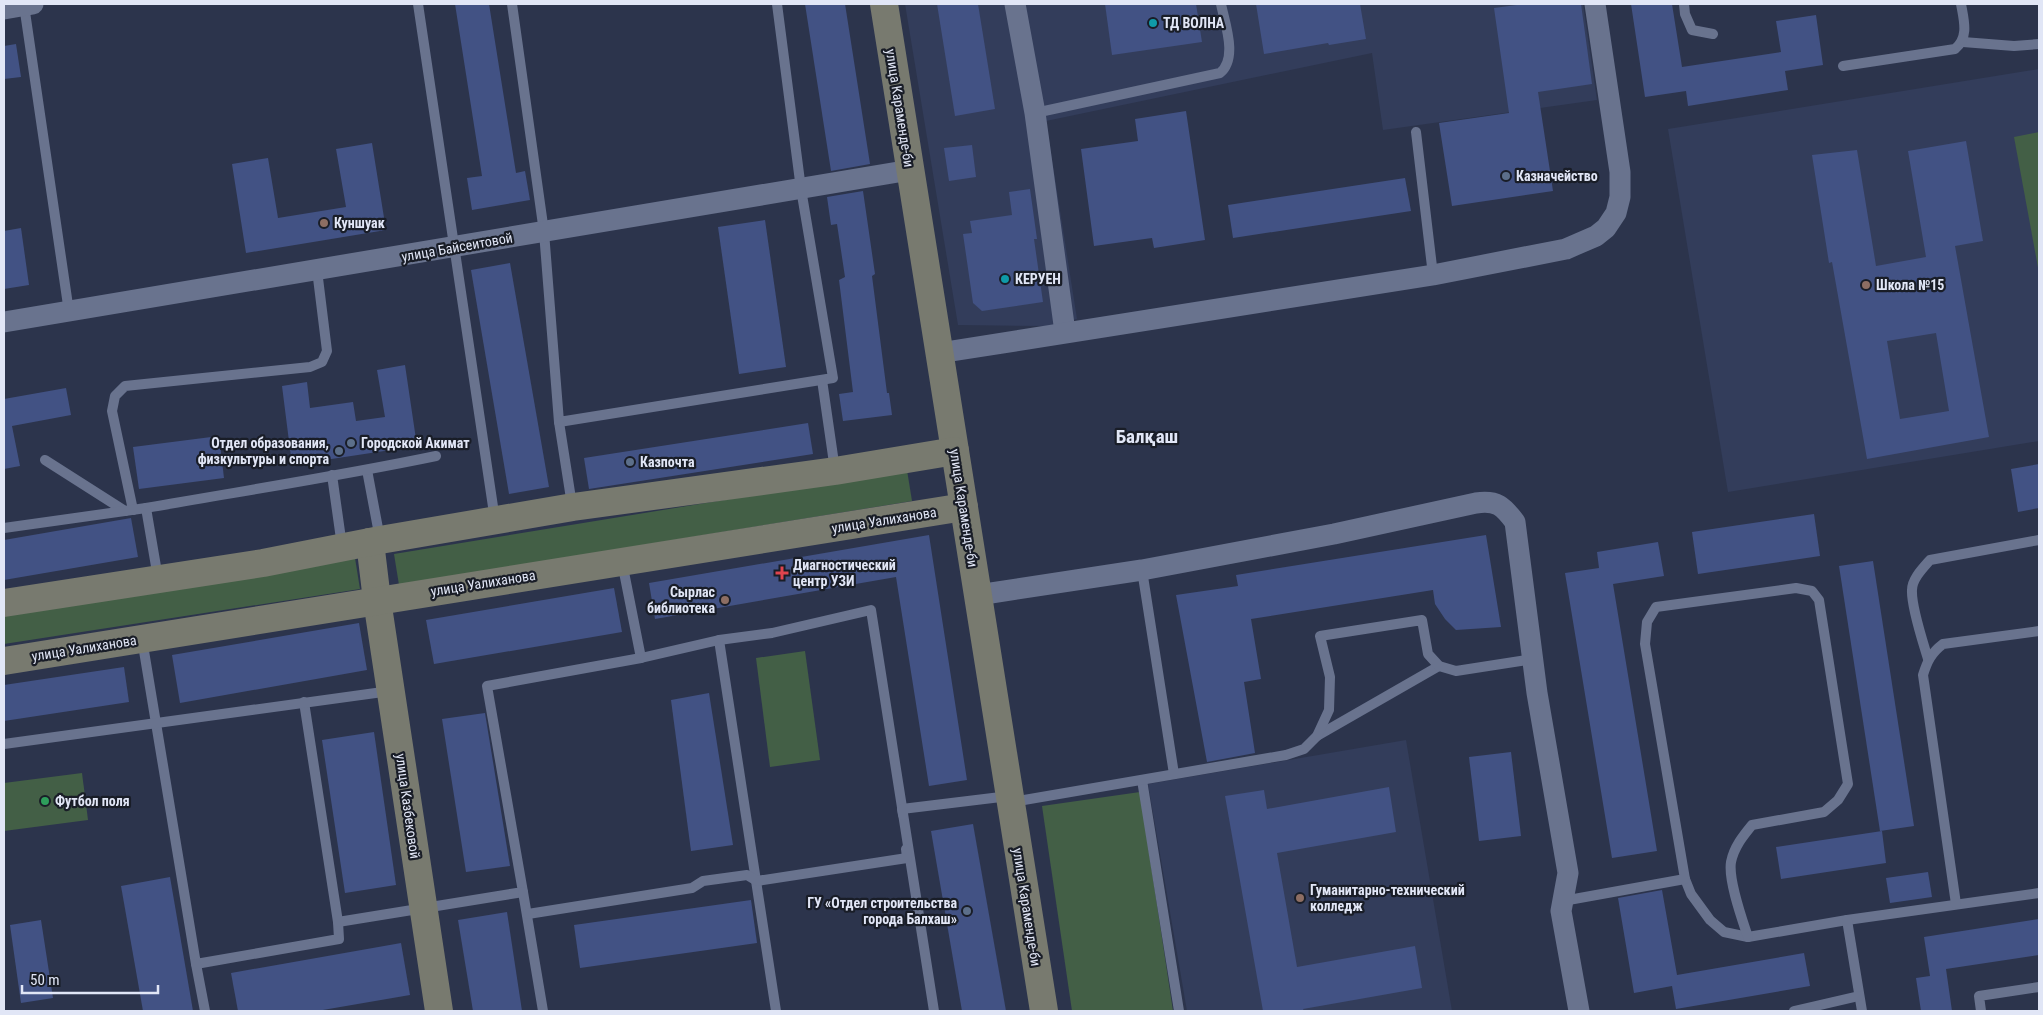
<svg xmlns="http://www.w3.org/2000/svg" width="2043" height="1015" font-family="'Roboto Condensed',sans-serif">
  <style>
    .built { fill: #333d5b }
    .green { fill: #435f46 }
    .building { fill: #425284; fill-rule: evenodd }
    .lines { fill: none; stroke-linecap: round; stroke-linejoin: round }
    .lane { stroke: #69738e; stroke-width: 10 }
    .street { stroke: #69738e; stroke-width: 21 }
    .secondary { stroke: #787a6f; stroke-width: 28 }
    .culture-dot { fill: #0f9aa8; stroke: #191d27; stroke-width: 2 }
    .service-dot { fill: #5c6f8a; stroke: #191d27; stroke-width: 2 }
    .education-dot { fill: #8d6e63; stroke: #191d27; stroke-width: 2 }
    .health-dot { fill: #e0444e; stroke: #191d27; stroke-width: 2 }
    .leisure-dot { fill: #2e9e5b; stroke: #191d27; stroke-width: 2 }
    .labels { text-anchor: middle; stroke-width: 4.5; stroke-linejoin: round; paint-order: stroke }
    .poi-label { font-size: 14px; font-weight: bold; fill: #e1e6f6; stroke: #191d27; text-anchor: start }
    .street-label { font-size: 14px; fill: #e1e6f6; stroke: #191d27 }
    .district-label { font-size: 19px; font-weight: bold; fill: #e1e6f6; stroke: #191d27 }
  </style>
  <rect width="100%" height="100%" fill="#2c344c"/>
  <!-- built -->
  <g class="built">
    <path d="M905,4H1583L1597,100L1383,130L1372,53L1046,121L1077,319L1050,326L958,325Z"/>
    <path d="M2039,69V441L1728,492L1668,129Z"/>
    <path d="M1406,740L1452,1011H1187L1148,784Z"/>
  </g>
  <!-- green -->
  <g class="green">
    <path d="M2039,132V273L2014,137Z"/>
    <path d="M907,470L912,501L399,585L394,554Z"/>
    <path d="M355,558L360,589L4,644V612Z"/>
    <path d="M805,651L820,760L770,767L756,658Z"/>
    <path d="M82,773L88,820L4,831V783Z"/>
    <path d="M1140,792L1173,1011H1072L1042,806Z"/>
  </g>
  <!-- building -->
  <g class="building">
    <path d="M455,4H489L516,173L525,171L530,200L472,210L467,178L482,176Z"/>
    <path d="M805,4H845L870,164L831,171Z"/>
    <path d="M937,4H978L995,109L955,116Z"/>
    <path d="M1105,4H1196L1202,42L1112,55Z"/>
    <path d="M1256,4H1360L1366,39L1329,45L1328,43L1264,54Z"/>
    <path d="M1524,4H1581L1592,84L1538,92L1553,191L1452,206L1439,123L1509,113L1494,8Z"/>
    <path d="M1631,4H1672L1682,67L1781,52L1776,21L1816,15L1823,65L1785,71L1788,90L1688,106L1686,91L1645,97Z"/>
    <path d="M16,44L21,77L4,79V46Z"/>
    <path d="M1186,111L1205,240L1154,248L1152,238L1094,246L1081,149L1138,141L1135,119Z"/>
    <path d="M1966,141L1983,241L1955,246L1989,437L1867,459L1832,262L1829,263L1812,155L1857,150L1876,266L1926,257L1908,151ZM1936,333L1949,411L1900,419L1887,341Z"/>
    <path d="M372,143L386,230L246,253L232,164L268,158L278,218L346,207L336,149Z"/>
    <path d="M972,145L976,177L949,181L944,148Z"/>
    <path d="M1405,178L1411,211L1233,238L1228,205Z"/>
    <path d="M1030,189L1037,239H1034L1043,302L982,311L973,303L963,234L972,233L970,221L1012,215L1009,192Z"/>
    <path d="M863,191L875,274L872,276L887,393H889L892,415L843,421L839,394L853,392L839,280L845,277L837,224L831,225L827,197Z"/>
    <path d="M765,220L786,367L739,374L718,227Z"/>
    <path d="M21,228L29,285L4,289V231Z"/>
    <path d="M510,263L549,487L509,494L471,270Z"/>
    <path d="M405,365L417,446L292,465L282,386L307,382L310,408L353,402L356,421L385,417L377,370Z"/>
    <path d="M66,388L71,415L12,426L20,466L4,469V399Z"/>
    <path d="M808,423L813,454L589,489L584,458Z"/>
    <path d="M219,436L224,478L139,489L133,447Z"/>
    <path d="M2039,464V508L2018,512L2011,469Z"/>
    <path d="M1814,514L1820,556L1698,574L1692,532Z"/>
    <path d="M131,518L138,557L4,580V540Z"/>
    <path d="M929,535L967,780L929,786L896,577L655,619L649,583Z"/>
    <path d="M1486,535L1501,627L1456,630L1445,619L1435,604L1433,590L1251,619L1261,679L1244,682L1255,753L1207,762L1176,595L1238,586L1236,575Z"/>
    <path d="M1658,542L1664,576L1613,584L1657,851L1612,858L1565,573L1599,568L1597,552Z"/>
    <path d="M1873,561L1914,826L1880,831L1839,566Z"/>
    <path d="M614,588L622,632L434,664L426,620Z"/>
    <path d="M359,623L367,670L180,703L172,655Z"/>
    <path d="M124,667L129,702L4,721V685Z"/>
    <path d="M709,693L733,845L691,851L671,700Z"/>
    <path d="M485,713L510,866L466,872L442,719Z"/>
    <path d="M374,732L396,885L345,893L322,740Z"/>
    <path d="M1511,752L1521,836L1479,841L1469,757Z"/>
    <path d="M1389,787L1396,832L1277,853L1297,967L1415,946L1422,988L1303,1009L1304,1011H1263L1225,796L1264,790L1267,809Z"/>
    <path d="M973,824L1006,1011H962L931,831Z"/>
    <path d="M1882,831L1886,863L1781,879L1776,847Z"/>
    <path d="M1928,872L1932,897L1890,903L1886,878Z"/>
    <path d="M170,877L193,1011H143L121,886Z"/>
    <path d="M1662,890L1677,975L1804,953L1810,986L1676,1009L1672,986L1634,993L1618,898Z"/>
    <path d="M751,900L757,943L580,968L574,925Z"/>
    <path d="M507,912L522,1011H473L458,920Z"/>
    <path d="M2039,919V955L1946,969L1952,1011H1921L1916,978L1930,976L1924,937Z"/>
    <path d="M41,920L53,998L21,1003L10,925Z"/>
    <path d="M401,943L410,995L317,1011H238L231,973Z"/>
  </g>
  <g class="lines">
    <!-- lane -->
    <g class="lane">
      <path d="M418,4L495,520"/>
      <path d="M512,4L544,232L559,422L833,378L801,189L777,4"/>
      <path d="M1684,4L1685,14L1692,30L1713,34"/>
      <path d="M24,5L69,312"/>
      <path d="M1963,42L2014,46L2039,44"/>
      <path d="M1843,66L1955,49C1969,37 1964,21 1961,4"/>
      <path d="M1035,113L1220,73C1238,58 1225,24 1221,4"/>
      <path d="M1416,132L1433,275"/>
      <path d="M822,380L835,470"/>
      <path d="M559,422L572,505"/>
      <path d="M45,460L125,511"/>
      <path d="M367,470L380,539"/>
      <path d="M332,475L342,546"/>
      <path d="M146,508C242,491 340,476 436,456"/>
      <path d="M133,510L112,411L115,396L125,386L310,367L322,362L327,351L317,270"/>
      <path d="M4,528L146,508L158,578"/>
      <path d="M622,562L641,658"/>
      <path d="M1142,570L1174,774"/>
      <path d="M142,639L196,964L339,939L338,922"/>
      <path d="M719,640L776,1011"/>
      <path d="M1928,659C1923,642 1911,607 1912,590C1912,579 1923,568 1930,560L2039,540"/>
      <path d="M304,702L338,922L523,892L487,686L641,658L719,640L772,633L871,610L934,1011"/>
      <path d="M1317,736L1439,666"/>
      <path d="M4,744L390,691"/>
      <path d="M1142,780L1179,1011"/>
      <path d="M1012,802L1286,755L1304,749L1317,736L1329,710L1330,677L1320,636L1422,620L1428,654L1439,666L1456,671L1533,659"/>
      <path d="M903,815L902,809L1009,796"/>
      <path d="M1685,879L1691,894L1710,920L1724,932L1748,937L1847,920L2039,893"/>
      <path d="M523,892L543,1011"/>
      <path d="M1563,901L1685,879L1645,644L1647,622L1656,607L1796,588L1812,591L1819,600L1848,784L1838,800L1824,812L1752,825C1743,836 1734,847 1731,862C1728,880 1742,919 1748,937"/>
      <path d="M1956,904L1923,675C1927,662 1931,653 1943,644L2039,631"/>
      <path d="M528,914L692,888L703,881L747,875L757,881L907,858L906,849"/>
      <path d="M1847,920L1862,1011"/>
      <path d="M196,964L205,1011"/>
      <path d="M1794,1011L1859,996"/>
      <path d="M1981,1011L1979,996L2039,987"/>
    </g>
    <!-- street -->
    <g class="street">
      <path d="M1015,4L1035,113L1065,332"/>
      <path d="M4,9L33,4"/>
      <path d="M4,322L910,170"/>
      <path d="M939,353L1433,275L1566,249L1596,236L1606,228L1616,213L1620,197V172L1595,4"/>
      <path d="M978,595L1142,570L1334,534L1476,503C1497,500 1503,506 1515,522L1537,693L1568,873L1561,911L1579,1011"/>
    </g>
    <!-- secondary -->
    <g class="secondary">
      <path d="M884,4L1044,1011"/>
      <path d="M370,542L377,600L439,1011"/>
      <path d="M4,603L263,563L380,540L573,507L835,471L955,451"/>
      <path d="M4,661L964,507"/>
    </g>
  </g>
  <!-- markers -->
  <g class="culture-dot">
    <circle cx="1153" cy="23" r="5"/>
    <circle cx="1005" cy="279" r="5"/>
  </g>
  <g class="service-dot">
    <circle cx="1506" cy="176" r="5"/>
    <circle cx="351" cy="443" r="5"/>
    <circle cx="339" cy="451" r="5"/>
    <circle cx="630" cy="462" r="5"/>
    <circle cx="967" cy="911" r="5"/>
  </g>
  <g class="education-dot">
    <circle cx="324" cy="223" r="5"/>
    <circle cx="1866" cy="285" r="5"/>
    <circle cx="725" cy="600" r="5"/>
    <circle cx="1300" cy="898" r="5"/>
  </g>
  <path class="health-dot" d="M779.5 565.5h5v5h5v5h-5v5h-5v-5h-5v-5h5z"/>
  <circle class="leisure-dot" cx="45" cy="801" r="5"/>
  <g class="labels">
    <!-- poi labels -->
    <g class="poi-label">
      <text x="1163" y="28">ТД ВОЛНА</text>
      <text x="1516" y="181">Казначейство</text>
      <text x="334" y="228">Куншуак</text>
      <text x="1015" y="284">КЕРУЕН</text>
      <text x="1876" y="290">Школа №15</text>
      <text x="329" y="448" text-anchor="end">Отдел образования,<tspan x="329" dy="16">физкультуры и спорта</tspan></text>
      <text x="361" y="448">Городской Акимат</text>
      <text x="640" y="467">Казпочта</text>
      <text x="793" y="570">Диагностический<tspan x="793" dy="16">центр УЗИ</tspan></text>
      <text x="715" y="597" text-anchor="end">Сырлас<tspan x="715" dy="16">библиотека</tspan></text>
      <text x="55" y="806">Футбол поля</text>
      <text x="1310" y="895">Гуманитарно-технический<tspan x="1310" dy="16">колледж</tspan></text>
      <text x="957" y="908" text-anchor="end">ГУ «Отдел строительства<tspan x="957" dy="16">города Балхаш»</tspan></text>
    </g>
    <!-- street labels -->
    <g class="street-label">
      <text transform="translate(900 108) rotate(81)" y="5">улица Караменде-би</text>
      <text transform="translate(457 247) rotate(-10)" y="5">улица Байсеитовой</text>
      <text transform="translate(964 508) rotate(81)" y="5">улица Караменде-би</text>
      <text transform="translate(884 520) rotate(-9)" y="5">улица Уалиханова</text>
      <text transform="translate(483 583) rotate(-9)" y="5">улица Уалиханова</text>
      <text transform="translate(84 648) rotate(-9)" y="5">улица Уалиханова</text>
      <text transform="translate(408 806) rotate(82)" y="5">улица Казбековой</text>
      <text transform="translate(1027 907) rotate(81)" y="5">улица Караменде-би</text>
    </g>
    <!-- district labels -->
    <g class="district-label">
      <text x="1147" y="443">Балқаш</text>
    </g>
  </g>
  <!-- border -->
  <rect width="2043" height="1015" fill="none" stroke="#e1e6f6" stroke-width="10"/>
  <!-- scale -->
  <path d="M22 985v8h136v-8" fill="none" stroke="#e1e6f6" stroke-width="2.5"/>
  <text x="30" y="985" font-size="15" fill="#e1e6f6" stroke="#191d27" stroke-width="4" paint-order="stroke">50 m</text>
</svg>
